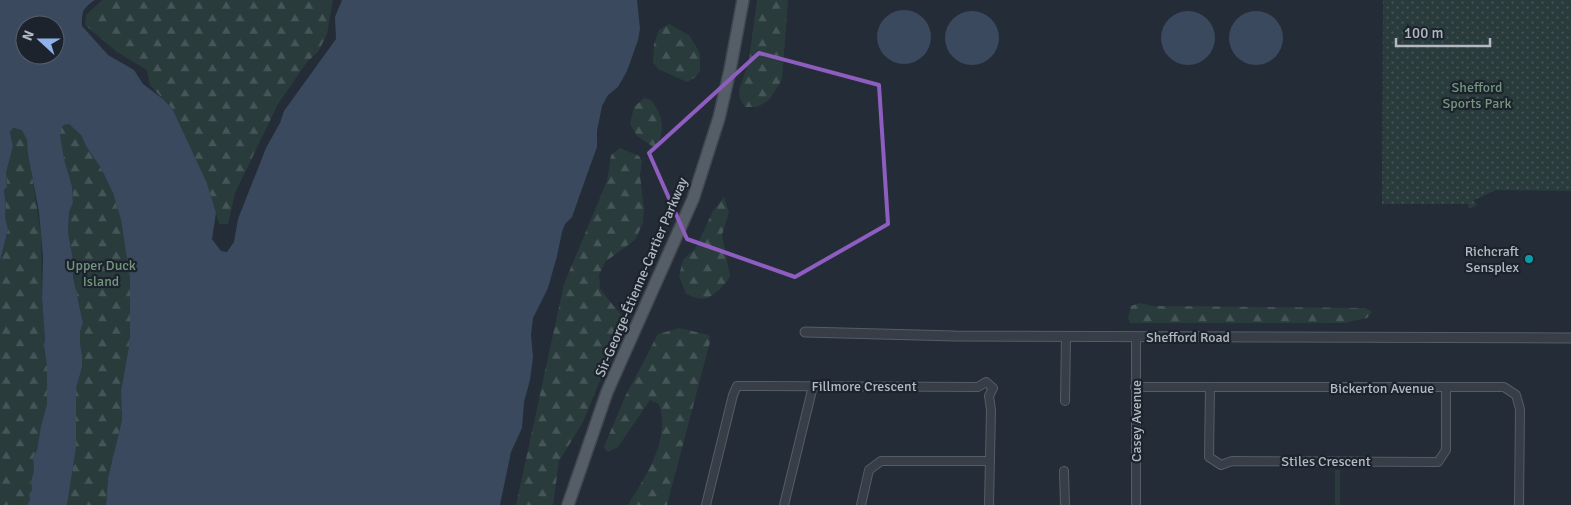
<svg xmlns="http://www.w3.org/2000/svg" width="1571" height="505" font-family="Signika,sans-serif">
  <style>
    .green { fill: #2a3b3c }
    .forest { fill: url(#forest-firs) }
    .park { fill: url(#park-dots) }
    .water { fill: #3b495e; fill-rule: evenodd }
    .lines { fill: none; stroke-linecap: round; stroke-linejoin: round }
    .minor-casing { stroke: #555c65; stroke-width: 10 }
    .tertiary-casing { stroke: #555c65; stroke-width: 11 }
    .primary-casing { stroke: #404750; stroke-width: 14 }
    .minor { stroke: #373e47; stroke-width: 8 }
    .tertiary { stroke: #373e47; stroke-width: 9 }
    .primary { stroke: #555d67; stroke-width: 11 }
    .marked { fill: none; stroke: #8e5dc0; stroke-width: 4; stroke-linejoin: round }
    .culture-dot { fill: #0f9aa8; stroke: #1c232c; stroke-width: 2 }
    .labels { text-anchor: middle; stroke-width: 4.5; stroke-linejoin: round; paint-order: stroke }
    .park-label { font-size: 14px; fill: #73967c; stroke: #1c232c }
    .poi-label { font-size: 14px; fill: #b2b9c3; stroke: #1c232c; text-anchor: end }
    .street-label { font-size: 14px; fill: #b2b9c3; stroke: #1c232c }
  </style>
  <defs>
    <pattern id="forest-firs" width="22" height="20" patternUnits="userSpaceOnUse" patternTransform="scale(1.25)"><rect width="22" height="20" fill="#2a3b3c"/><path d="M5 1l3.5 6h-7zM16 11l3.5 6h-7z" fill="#465557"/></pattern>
    <pattern id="park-dots" width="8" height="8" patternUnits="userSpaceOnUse" patternTransform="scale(1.25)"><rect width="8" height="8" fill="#2a3b3c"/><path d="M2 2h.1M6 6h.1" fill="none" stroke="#465557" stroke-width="1.8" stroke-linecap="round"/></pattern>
  </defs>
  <rect width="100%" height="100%" fill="#242c37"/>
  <!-- green -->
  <rect class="green" x="1335" y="470" width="5" height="35"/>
  <!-- forest -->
  <g class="forest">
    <path d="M102,0H333L327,34L318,52L307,62L278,104L235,193L228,224H219L207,183L173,110L150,85L147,70L117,52L85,25L86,15Z"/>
    <path d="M757,0H788L782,80L769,100L757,107H745L740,99L739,91L749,60Z"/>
    <path d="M669,24L689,35L700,53V71L696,77L687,82L658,69L653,62L654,44L659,30Z"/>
    <path d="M644,98L651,100C664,117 664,126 658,147L655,148L637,136L630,124L634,107Z"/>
    <path d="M69,124L81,135L86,146L101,168L113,193L121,220L130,279V340L121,391L122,420L108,478L106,505H67L76,448V389L82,367V355L80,343V332L83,323L73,277V260L68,232L69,212L73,203L72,186L64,159L60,134L61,128L64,125Z"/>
    <path d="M12,128L22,130L26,135L41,235L42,298L45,340L44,346L47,367V404L41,426L37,450L33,458L34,471L31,481L32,490L29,494L30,500L27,505H0V261L8,229L5,217L6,205L4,189L7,186L6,173L13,146L10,131Z"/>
    <path d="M620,148L639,156L642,161L640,175L644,209L643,223L635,240L605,262L599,275L600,289L621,315L617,348L605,368L583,422L559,461L553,505H516L564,284L607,181L611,155Z"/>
    <path d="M724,197L729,212L722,235L730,276C728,282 724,284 720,289C707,301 702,301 686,294L679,276L683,260L695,249L713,211Z"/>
    <path d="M1140,303L1153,306L1365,308L1372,312L1367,318L1344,323H1130L1128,318L1131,306Z"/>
    <path d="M679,328L709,335L710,342L667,505H628C646,475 671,440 659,404L650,400L618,447L608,452L604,448L605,444L626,395L658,334Z"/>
  </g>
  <!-- park -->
  <path class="park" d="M1383,0H1571V191L1496,190L1474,200L1477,205L1469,209L1468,204H1382Z"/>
  <!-- water -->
  <g class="water">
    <path d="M0,0H95C82,9 82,11 82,26L108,55L134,70L143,84L163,99L173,110L207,183L216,213L212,239L221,251L227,252L234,242L238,219L266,148L280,123L284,111L336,39L335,17L342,0H637L640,29L638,40L627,71L618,87L608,95L602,106L597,131V147L589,169L572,217L565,224L562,232L557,256L548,288L533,318L531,335L533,357L530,380L524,402L522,428L511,452L500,505H106L108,478L122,420L121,391L130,340V279L121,220L113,193L101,168L86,146L81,135L69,124L64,125L61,128L60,134L64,159L72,186L73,203L69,212L68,232L73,260V277L83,323L80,332V343L82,355V367L76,389V448L67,505H27L30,500L29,494L32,490L31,481L34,471L33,458L37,450L41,426L47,404V367L44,345L45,340L42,298L43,257L39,212L28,154L27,140L22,130L13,128L10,132L13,146L6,173L7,187L4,190L6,205L5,217L8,229L0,261ZM25,25H55V55H25Z"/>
    <circle cx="904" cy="37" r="27"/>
    <circle cx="972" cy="38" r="27"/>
    <circle cx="1256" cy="38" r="27"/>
    <circle cx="1188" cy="38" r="27"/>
  </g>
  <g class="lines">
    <defs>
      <g id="minor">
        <path d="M1135,387H1504L1516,395L1520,409L1519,505"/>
        <path d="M1210,387L1209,457L1221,465L1232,461L1438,462L1446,450V388"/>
        <path d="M1065,401L1066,336"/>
        <path d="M1064,471L1065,505"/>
        <path d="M706,505L733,395L737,386L978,387L986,382L993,388L989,396L991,410L989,505"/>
        <path d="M784,505L813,386"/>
        <path d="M861,505L869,470L881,461H990"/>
        <path d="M1136,505V337"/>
      </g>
      <path id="tertiary" d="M805,332L955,336L1571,338"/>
      <path id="primary" d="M568,505L607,392L693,199L719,118L730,70L743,0"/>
    </defs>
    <!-- minor casing -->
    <use href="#minor" class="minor-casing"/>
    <!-- tertiary casing -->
    <use href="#tertiary" class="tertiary-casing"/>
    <!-- primary casing -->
    <use href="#primary" class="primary-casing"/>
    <!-- minor -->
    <use href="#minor" class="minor"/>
    <!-- tertiary -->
    <use href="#tertiary" class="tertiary"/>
    <!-- primary -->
    <use href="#primary" class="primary"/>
  </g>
  <!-- marked area -->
  <path class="marked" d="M759,53L879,85L888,224L795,277L687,239L649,153Z"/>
  <!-- markers -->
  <circle class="culture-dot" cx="1529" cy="259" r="5"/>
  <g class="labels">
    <!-- park labels -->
    <g class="park-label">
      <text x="1477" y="92">Shefford<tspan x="1477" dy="16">Sports Park</tspan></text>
      <text x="101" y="270">Upper Duck<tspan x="101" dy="16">Island</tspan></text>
    </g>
    <!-- poi labels -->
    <g class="poi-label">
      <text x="1519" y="256">Richcraft<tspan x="1519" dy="16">Sensplex</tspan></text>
    </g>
    <!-- street labels -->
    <g class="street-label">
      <text transform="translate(641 277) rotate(-67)" y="5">Sir-George-Étienne-Cartier Parkway</text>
      <text x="1188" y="342">Shefford Road</text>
      <text x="864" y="391">Fillmore Crescent</text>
      <text x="1382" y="393">Bickerton Avenue</text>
      <text transform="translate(1136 421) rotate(-90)" y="5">Casey Avenue</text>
      <text x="1326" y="466">Stiles Crescent</text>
    </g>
  </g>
  <!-- north arrow -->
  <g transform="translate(40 40) rotate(291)"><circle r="24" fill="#1c232c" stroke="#585f68"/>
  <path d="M0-4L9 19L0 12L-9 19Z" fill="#90b2eb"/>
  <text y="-8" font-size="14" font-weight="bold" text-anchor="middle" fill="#b2b9c3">N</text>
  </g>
  <!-- scale -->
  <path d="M1396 38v8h94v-8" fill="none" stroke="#b2b9c3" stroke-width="2.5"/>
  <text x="1404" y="38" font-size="15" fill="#b2b9c3" stroke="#1c232c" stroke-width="4" paint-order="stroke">100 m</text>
</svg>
